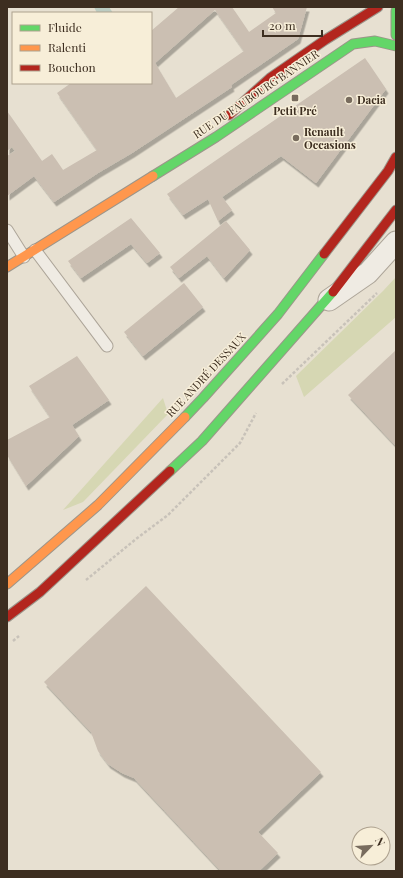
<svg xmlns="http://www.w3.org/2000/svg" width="403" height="878" font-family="'Playfair Display',serif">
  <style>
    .green { fill: #d6d7b3 }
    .water { fill: #bcccc2 }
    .building { fill: #cbbfb2; fill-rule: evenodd; filter: url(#shadow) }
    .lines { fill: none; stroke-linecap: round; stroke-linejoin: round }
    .lane-casing { stroke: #ada599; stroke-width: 13 }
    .street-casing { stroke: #ada599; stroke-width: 23 }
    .fast-casing { stroke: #9c958a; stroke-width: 11 }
    .slow-casing { stroke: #9c958a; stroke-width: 11 }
    .jam-casing { stroke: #9c958a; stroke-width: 11 }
    .path { stroke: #c8c2b9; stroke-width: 2.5; stroke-dasharray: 3 2; stroke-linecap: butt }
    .lane { stroke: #efebe3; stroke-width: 11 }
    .street { stroke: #efebe3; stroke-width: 21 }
    .fast { stroke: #63d668; stroke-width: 9 }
    .slow { stroke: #ff974d; stroke-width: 9 }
    .jam { stroke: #b3261e; stroke-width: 9 }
    .poi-dot { fill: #786c5e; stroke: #f7eed8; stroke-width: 1.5 }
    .labels { text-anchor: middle; stroke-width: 3; stroke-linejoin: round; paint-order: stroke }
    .street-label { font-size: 11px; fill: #3d2e20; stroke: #f7eed8 }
    .poi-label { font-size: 11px; font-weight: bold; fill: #3d2e20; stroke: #f7eed8; text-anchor: start }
  </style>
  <defs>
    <filter id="shadow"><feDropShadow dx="2.5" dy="4.5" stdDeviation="0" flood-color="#0004"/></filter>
  </defs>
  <rect width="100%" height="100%" fill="#e7e0d1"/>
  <!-- green -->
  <g class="green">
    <path d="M396,277V317L304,397L296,376L383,291Z"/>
    <path d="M163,398L168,414L83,502L63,510Z"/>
  </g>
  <!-- water -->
  <path class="water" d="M94,7H109L113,13H97Z"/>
  <!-- building -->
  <g class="building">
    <path d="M179,7H232L249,32L276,13L272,7H307L298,39L231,85L232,87L132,153L98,173L54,202L34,176L7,196V156L15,151L12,147L7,151V111L42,161L52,154L63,170L97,150L57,93L71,83H151V31ZM215,10L244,51L176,98L155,63Z"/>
    <path d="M365,58L386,89L316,183L281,156L222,197L232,210L218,221L208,199L183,215L167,194Z"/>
    <path d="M131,218L160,253L147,263L131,244L81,278L68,261Z"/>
    <path d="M226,221L250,250L224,278L207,256L179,278L170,267Z"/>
    <path d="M184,283L203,307L143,356L124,332Z"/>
    <path d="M396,350V446L348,395Z"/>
    <path d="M77,356L109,400L72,425L79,436L26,486L7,455V440L50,417L29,386Z"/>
    <path d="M146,586L321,772L258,832L278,853L259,871H221L134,778L122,773L108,764L98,751L91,732L44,682Z"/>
  </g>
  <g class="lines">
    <defs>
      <g id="lane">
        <path d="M7,230L24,257"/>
        <path d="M35,250L107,346"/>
      </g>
      <path id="street" d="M329,300L368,273L396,242"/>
      <g id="fast">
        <path d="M396,11V35"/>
        <path d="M153,176L216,137L353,44L375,41L396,46"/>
        <path d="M185,417L203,398L278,314L324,254"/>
        <path d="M170,471L202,441L333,292"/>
      </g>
      <g id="slow">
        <path d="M7,267L153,176"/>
        <path d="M7,584L98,505L185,417"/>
      </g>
      <g id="jam">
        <path d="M229,115L270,78L325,40L378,7"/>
        <path d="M324,254L388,171L396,157"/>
        <path d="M333,292L396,210"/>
        <path d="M7,617L40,592L170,471"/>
      </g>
    </defs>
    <!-- lane casing -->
    <use href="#lane" class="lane-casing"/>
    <!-- street casing -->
    <use href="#street" class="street-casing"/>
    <!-- fast casing -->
    <use href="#fast" class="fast-casing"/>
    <!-- slow casing -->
    <use href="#slow" class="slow-casing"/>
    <!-- jam casing -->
    <use href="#jam" class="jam-casing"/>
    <!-- path -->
    <g class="path">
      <path d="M282,384L377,293"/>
      <path d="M86,580L136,539L168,515L240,443L256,413"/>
      <path d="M13,641L19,636"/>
    </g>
    <!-- lane -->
    <use href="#lane" class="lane"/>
    <!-- street -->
    <use href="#street" class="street"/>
    <!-- fast -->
    <use href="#fast" class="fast"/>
    <!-- slow -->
    <use href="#slow" class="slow"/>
    <!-- jam -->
    <use href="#jam" class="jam"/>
  </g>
  <!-- markers -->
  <g class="poi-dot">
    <rect x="291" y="94" width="8" height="8" rx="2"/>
    <circle cx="349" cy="100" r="4"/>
    <circle cx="296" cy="138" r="4"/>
  </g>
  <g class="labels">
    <!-- street labels -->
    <g class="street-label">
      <text transform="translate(256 94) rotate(-34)" y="4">RUE DU FAUBOURG BANNIER</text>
      <text transform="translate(206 375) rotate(-47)" y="4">RUE ANDRÉ DESSAUX</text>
    </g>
    <!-- poi labels -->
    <g class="poi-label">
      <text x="357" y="104">Dacia</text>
      <text x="295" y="115" text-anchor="middle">Petit Pré</text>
      <text x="304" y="136">Renault<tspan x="304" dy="13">Occasions</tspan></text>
    </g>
  </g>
  <!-- border -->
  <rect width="403" height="878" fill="none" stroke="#3d2e20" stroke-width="16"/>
  <!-- legend -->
  <rect x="12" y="12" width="140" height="72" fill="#f7eed8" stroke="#ada18e"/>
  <rect x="20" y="25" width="20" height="6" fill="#63d668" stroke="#ada18e"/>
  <text x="48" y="32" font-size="12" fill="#3d2e20">Fluide</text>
  <rect x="20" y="45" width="20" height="6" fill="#ff974d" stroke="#ada18e"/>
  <text x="48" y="52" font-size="12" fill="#3d2e20">Ralenti</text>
  <rect x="20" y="65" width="20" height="6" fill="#b3261e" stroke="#ada18e"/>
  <text x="48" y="72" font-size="12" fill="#3d2e20">Bouchon</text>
  <!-- north arrow -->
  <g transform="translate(371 846) rotate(65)"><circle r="19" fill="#f7eed8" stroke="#ada18e"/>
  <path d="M0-3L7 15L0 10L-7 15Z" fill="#786c5e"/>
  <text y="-6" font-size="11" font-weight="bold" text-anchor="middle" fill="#3d2e20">N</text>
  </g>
  <!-- scale -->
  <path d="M263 30v6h59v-6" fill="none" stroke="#3d2e20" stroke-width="2"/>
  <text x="269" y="30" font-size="12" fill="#3d2e20" stroke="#f7eed8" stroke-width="3" paint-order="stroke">20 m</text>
</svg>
